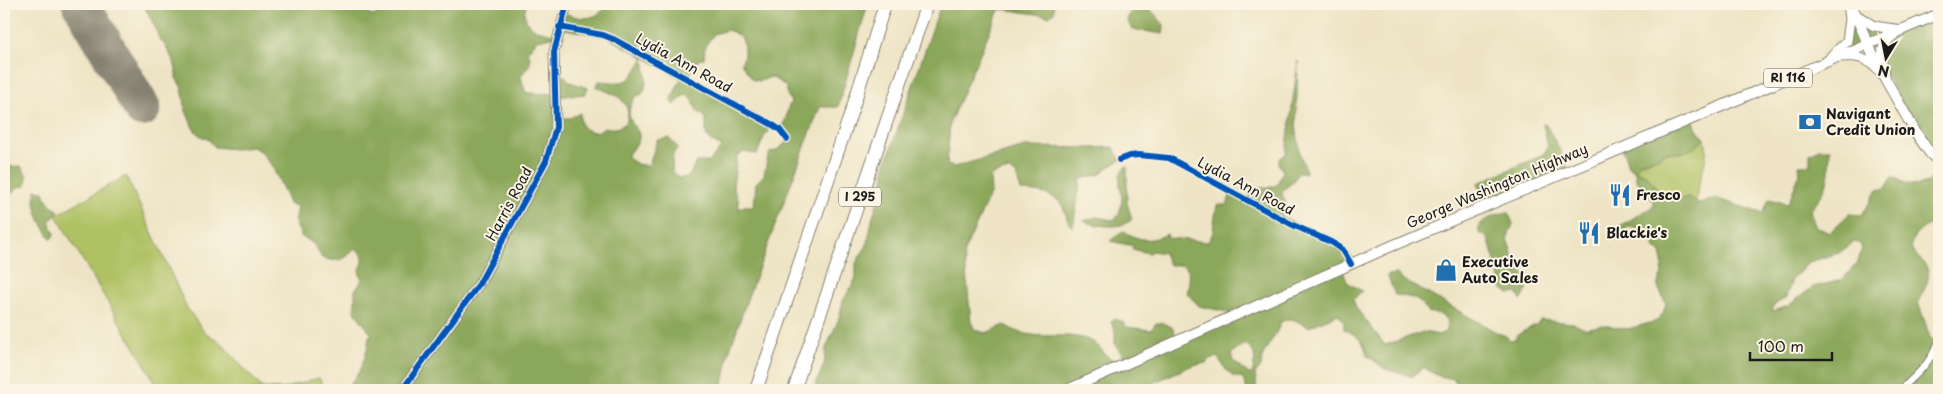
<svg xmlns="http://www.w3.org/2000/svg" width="1943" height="394" font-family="'Playpen Sans',sans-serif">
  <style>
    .green { fill: #afc164; stroke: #666e40 }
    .forest { fill: #8ba75a; stroke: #54623b; fill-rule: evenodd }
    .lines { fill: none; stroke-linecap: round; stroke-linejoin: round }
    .runway { stroke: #858070; stroke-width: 38 }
    .street-casing { stroke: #858070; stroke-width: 8 }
    .secondary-casing { stroke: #858070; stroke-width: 11 }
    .primary-casing { stroke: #858070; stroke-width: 12 }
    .highway-casing { stroke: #858070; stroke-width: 14 }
    .street { stroke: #fff; stroke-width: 6 }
    .secondary { stroke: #fff; stroke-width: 9 }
    .primary { stroke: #fff; stroke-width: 10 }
    .highway { stroke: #fff; stroke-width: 12 }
    .cycleway-casing { stroke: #fcf5e5; stroke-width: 9 }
    .cycleway { stroke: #0057b8; stroke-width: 6 }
    .labels { text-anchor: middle; stroke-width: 4; stroke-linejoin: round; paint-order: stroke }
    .shield { fill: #fcf5e5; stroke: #5f5d58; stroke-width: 1 }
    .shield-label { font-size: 12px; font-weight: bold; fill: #1c1c1c }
    .street-label { font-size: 14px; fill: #1c1c1c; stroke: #fcf5e5 }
    .poi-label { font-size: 14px; font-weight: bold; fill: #1c1c1c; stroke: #fcf5e5; text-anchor: start }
  </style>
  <rect width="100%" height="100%" fill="#fcf5e5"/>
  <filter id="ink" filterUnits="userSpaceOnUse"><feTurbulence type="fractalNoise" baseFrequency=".02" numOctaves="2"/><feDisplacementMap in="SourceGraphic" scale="10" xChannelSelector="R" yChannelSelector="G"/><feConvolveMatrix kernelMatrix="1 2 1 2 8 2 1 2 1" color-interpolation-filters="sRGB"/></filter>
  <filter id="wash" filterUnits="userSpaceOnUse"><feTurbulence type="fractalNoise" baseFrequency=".0096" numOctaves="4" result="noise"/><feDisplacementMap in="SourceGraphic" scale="20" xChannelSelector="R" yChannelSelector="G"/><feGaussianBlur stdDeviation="1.12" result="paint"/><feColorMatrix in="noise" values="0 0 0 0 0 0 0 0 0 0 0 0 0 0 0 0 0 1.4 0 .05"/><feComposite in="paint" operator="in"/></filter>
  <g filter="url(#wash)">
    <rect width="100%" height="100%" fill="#eee4c5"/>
    <!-- green -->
    <g class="green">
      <path d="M1704,137C1712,157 1696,182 1696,202L1688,197L1680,200L1660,192L1647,176L1635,171L1640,162L1657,158L1666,152L1682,153L1705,139Z"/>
      <path d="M126,176L187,308L204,332L219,341L262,388L282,389L319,378L326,390H160L56,215Z"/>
    </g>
    <!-- forest -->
    <g class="forest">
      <path d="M143,4H365L368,14L373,16L377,14L384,4H527L524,12L527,23L536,30L557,35V36L537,40L528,51C534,68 527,64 521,77L525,91L528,93L554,94V77L565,76L570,82L588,88L585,94L555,97L556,118H570L580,113C580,127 583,131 597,132L605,127C625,133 636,115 621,99C615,94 603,90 596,86L599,81C630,84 629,83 644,57L607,37L561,28L565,13C582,20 597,21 608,4H868L838,107H820L749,294L729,352L722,390H345C361,374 367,357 369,336L372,335L355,312V290L362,280L359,271L363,263V257L356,248C345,260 338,263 322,258L313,243L302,237L295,223L298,206L289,204C283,188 269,153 253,147L234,149L215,147L209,140L199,135L193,128L186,111L182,88L176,78V69L173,60L164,44L159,39L156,29ZM727,30L733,32L742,38C744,47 746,55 741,63L753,80L760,81L771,77L786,86V92L791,102C784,113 790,116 780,129L787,142L776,151L771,152L768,156L764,175L756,183L754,206H744L739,209L738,197L735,193L733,186L737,156L744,152L757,154L764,137L773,126L688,78L698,60L704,58L705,46L714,34ZM644,57L681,79L670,101L674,105L685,95L692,98L697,111L706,118C706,138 704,138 722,147L709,162H696L689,177L679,178L672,172L673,154L678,148L669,138L657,140L649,166L637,164L627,157C629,150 638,146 639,138C641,130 629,124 629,114C629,109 632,100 637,96C642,93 639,99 643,92C649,83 645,68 644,57Z"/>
      <path d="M941,4H1054V12L1049,16L1003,9L999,10L950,122L947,165L954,167L1025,147L1091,148L1114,147L1117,154L1122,159L1104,170L1101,174L1081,179L1073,227C1066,222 1067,216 1064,209C1056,192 1037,192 1021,191L1016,174L1009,170L994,174L990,178L991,192L964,252L971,322L975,330L986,333L1005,325C1033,344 1062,330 1089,340C1104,346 1106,366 1125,359L1115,344V331L1111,321L1114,319L1122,321L1127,327L1151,330L1156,323H1162L1172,327L1177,339L1229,314L1227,312L1199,306L1187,293L1189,284L1188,270L1182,265H1169L1164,253L1152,251L1149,253L1131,249L1134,246L1110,241L1124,231C1139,241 1151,242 1167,234L1168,238L1208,242L1212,235L1217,205H1227L1231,193L1247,200L1252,188H1267L1277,185L1283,171L1279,165V159L1286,154L1298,61L1296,132C1300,141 1298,148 1301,157C1303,163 1306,166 1306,173L1298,172L1294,181L1282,191V194L1286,203L1280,215L1344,248L1353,259L1342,268L1347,282L1362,291L1353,300L1357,309L1385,345L1423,332L1439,335L1446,331L1447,320L1441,315L1428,312C1418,297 1413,298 1395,295L1387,275L1397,274L1400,278L1498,333L1506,336L1510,340L1516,339L1517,335L1539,323L1540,320L1573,323L1586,329L1602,325L1628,329L1657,321L1663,314L1666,304L1658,287V283L1662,274V256L1660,251L1654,248L1648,231L1642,228L1628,227L1622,233L1619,230L1620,226L1652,207L1654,203L1636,179L1635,171L1628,166L1622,147L1692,117L1696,127L1705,139C1689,152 1686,154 1666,152L1657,158L1640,162L1635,171L1647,176L1660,192L1680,200L1688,197L1701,204L1715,198L1761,213L1764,211L1769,199L1788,204L1800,173L1799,165H1810V154L1819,149H1830C1829,179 1830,187 1810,210L1815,226L1829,233L1849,214L1862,215L1877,190L1886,188L1893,176C1904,183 1915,190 1928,182C1932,179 1935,173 1939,169V211L1935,216L1932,224C1925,226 1921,230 1916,235C1903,251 1921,256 1927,268C1932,279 1922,293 1918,302L1930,337L1938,345L1934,353L1936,359L1939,357V390H1457L1458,387L1454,379L1436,375L1423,367L1412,377C1402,372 1398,373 1388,370C1381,368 1374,359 1367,356C1365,342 1357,335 1344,329V322L1338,314L1309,327C1298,323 1291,314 1280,323C1277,335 1267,346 1263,355C1260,363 1264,368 1255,373L1257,390H1247L1242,377C1229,380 1224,365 1217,357L1210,359L1206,363L1193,365L1150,384L1128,390H813L824,365L826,348L838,321L843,301L856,278V263L867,245L872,220L885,177L884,169ZM1854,242L1859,243L1862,248L1858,262L1842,280L1813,287L1788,306L1774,311L1772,310V307L1786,297L1792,280L1809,262L1839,253ZM1245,344C1258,351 1255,361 1252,374H1249L1233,361L1231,354Z"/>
      <path d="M1113,4C1142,4 1145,1 1164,25L1163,34L1132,29L1127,20L1133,7L1129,4L1117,7Z"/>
      <path d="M1939,11V138L1931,145L1919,132L1867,43L1832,56L1847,42L1850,21L1900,28Z"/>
      <path d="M1543,124L1546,125L1560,150L1568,170L1485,205L1478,183L1543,155L1548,147Z"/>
      <path d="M4,163L9,167L21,166L27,176L26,186L18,187L4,201Z"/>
      <path d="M1127,166V203L1132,219C1122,230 1096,226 1083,221L1096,217L1113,220L1119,215C1120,209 1122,203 1122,198C1121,186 1115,174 1127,166Z"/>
      <path d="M36,190L43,191L49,203L58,210L59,213L49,221L55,234L51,239C41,223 32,208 36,190Z"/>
      <path d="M1508,212L1513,224L1507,239C1510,246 1512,255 1515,262C1525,281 1537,274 1521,300L1517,293L1509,294L1503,289L1488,238L1479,233V225C1489,218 1496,214 1508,212Z"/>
    </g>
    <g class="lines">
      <!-- runway -->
      <path class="runway" d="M81,4L142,108"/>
    </g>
  </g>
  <g filter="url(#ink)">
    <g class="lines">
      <defs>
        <g id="street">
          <path d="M559,27L603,35L613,39L773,125L780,130L787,139"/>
          <path d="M1119,160L1130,156L1139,155L1169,158L1293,225L1333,243L1343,250L1351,264"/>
          <path d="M1900,390C1919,373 1928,365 1939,342"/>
        </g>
        <g id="secondary">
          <path d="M1855,14L1874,26L1901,30"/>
          <path d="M1843,57C1858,55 1867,59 1878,70"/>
          <path d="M1828,61L1831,56L1847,41L1850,19L1848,4"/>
          <path d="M1885,75C1882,57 1877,47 1894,35"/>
          <path d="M402,390L479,284L546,161L556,127L554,52L567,4"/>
        </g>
        <g id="primary">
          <path d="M1851,4L1875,60L1886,80L1916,133L1930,153L1939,162"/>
          <path d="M1067,390L1387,248L1939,14"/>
        </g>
        <g id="highway">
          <path d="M756,390L853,107L885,4"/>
          <path d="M794,390L927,4"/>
        </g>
      </defs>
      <!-- street casing -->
      <use href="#street" class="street-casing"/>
      <!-- secondary casing -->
      <use href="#secondary" class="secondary-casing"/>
      <!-- primary casing -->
      <use href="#primary" class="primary-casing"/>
      <!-- highway casing -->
      <use href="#highway" class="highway-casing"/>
      <!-- street -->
      <use href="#street" class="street"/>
      <!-- secondary -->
      <use href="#secondary" class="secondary"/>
      <!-- primary -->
      <use href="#primary" class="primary"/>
      <!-- highway -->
      <use href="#highway" class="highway"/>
      <defs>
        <g id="cycleway">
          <path d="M559,27L603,35L613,39L773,125L780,130L787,139"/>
          <path d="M1119,160L1130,156L1139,155L1169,158L1293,225L1333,243L1343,250L1351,264"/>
          <path d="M402,390L479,284L546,161L556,127L554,52L567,4"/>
        </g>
      </defs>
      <!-- cycleway casing -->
      <use href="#cycleway" class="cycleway-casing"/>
      <!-- cycleway -->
      <use href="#cycleway" class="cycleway"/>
    </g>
  </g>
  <!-- icons -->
  <defs>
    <symbol id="bank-bare" viewBox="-9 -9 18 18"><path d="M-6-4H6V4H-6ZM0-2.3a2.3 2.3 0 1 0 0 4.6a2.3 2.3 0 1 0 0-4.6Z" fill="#1f6fb2" stroke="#fcf5e5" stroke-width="2.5" paint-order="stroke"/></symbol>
    <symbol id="restaurant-bare" viewBox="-9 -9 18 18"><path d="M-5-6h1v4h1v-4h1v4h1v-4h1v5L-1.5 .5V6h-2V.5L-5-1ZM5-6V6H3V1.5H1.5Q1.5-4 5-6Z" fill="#1f6fb2" stroke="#fcf5e5" stroke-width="2.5" paint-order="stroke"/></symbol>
    <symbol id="shop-bare" viewBox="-9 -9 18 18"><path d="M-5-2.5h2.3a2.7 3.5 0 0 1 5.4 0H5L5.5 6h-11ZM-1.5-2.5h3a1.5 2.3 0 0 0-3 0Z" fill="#1f6fb2" stroke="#fcf5e5" stroke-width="2.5" paint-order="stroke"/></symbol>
  </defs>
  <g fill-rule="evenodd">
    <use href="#bank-bare" x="1794" y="106" width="32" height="32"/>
    <use href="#restaurant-bare" x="1604" y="179" width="32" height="32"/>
    <use href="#restaurant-bare" x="1573" y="217" width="32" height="32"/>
    <use href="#shop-bare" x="1430" y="254" width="32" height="32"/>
  </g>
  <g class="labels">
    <!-- shield labels -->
    <g class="shield">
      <rect x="1764" y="68.5" width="48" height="19" rx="4"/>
      <rect x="839" y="187.5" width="42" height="19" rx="4"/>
    </g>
    <g class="shield-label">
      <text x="1788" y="82">RI 116</text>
      <text x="860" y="201">I 295</text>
    </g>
    <!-- street labels -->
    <g class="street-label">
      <text transform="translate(684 63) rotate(29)" y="5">Lydia Ann Road</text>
      <text transform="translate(1246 186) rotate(28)" y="5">Lydia Ann Road</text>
      <text transform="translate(1497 186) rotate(-23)" y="5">George Washington Highway</text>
      <text transform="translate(509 204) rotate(-62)" y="5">Harris Road</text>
    </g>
    <!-- poi labels -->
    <g class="poi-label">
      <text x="1826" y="119">Navigant<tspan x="1826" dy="16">Credit Union</tspan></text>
      <text x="1636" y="200">Fresco</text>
      <text x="1606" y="238">Blackie's</text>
      <text x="1462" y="267">Executive<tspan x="1462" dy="16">Auto Sales</tspan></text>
    </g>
  </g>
  <!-- margin -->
  <rect width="1943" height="394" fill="none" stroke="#fcf5e5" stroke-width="20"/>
  <!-- north arrow -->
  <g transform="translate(1886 58) rotate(190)" stroke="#fcf5e5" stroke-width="4" paint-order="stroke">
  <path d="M0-4L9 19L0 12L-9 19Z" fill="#1c1c1c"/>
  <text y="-8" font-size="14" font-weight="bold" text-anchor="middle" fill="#1c1c1c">N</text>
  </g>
  <!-- scale -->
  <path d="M1750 352v8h82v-8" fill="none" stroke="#1c1c1c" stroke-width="2.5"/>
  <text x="1758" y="352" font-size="15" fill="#1c1c1c" stroke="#fcf5e5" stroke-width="4" paint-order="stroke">100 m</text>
</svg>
